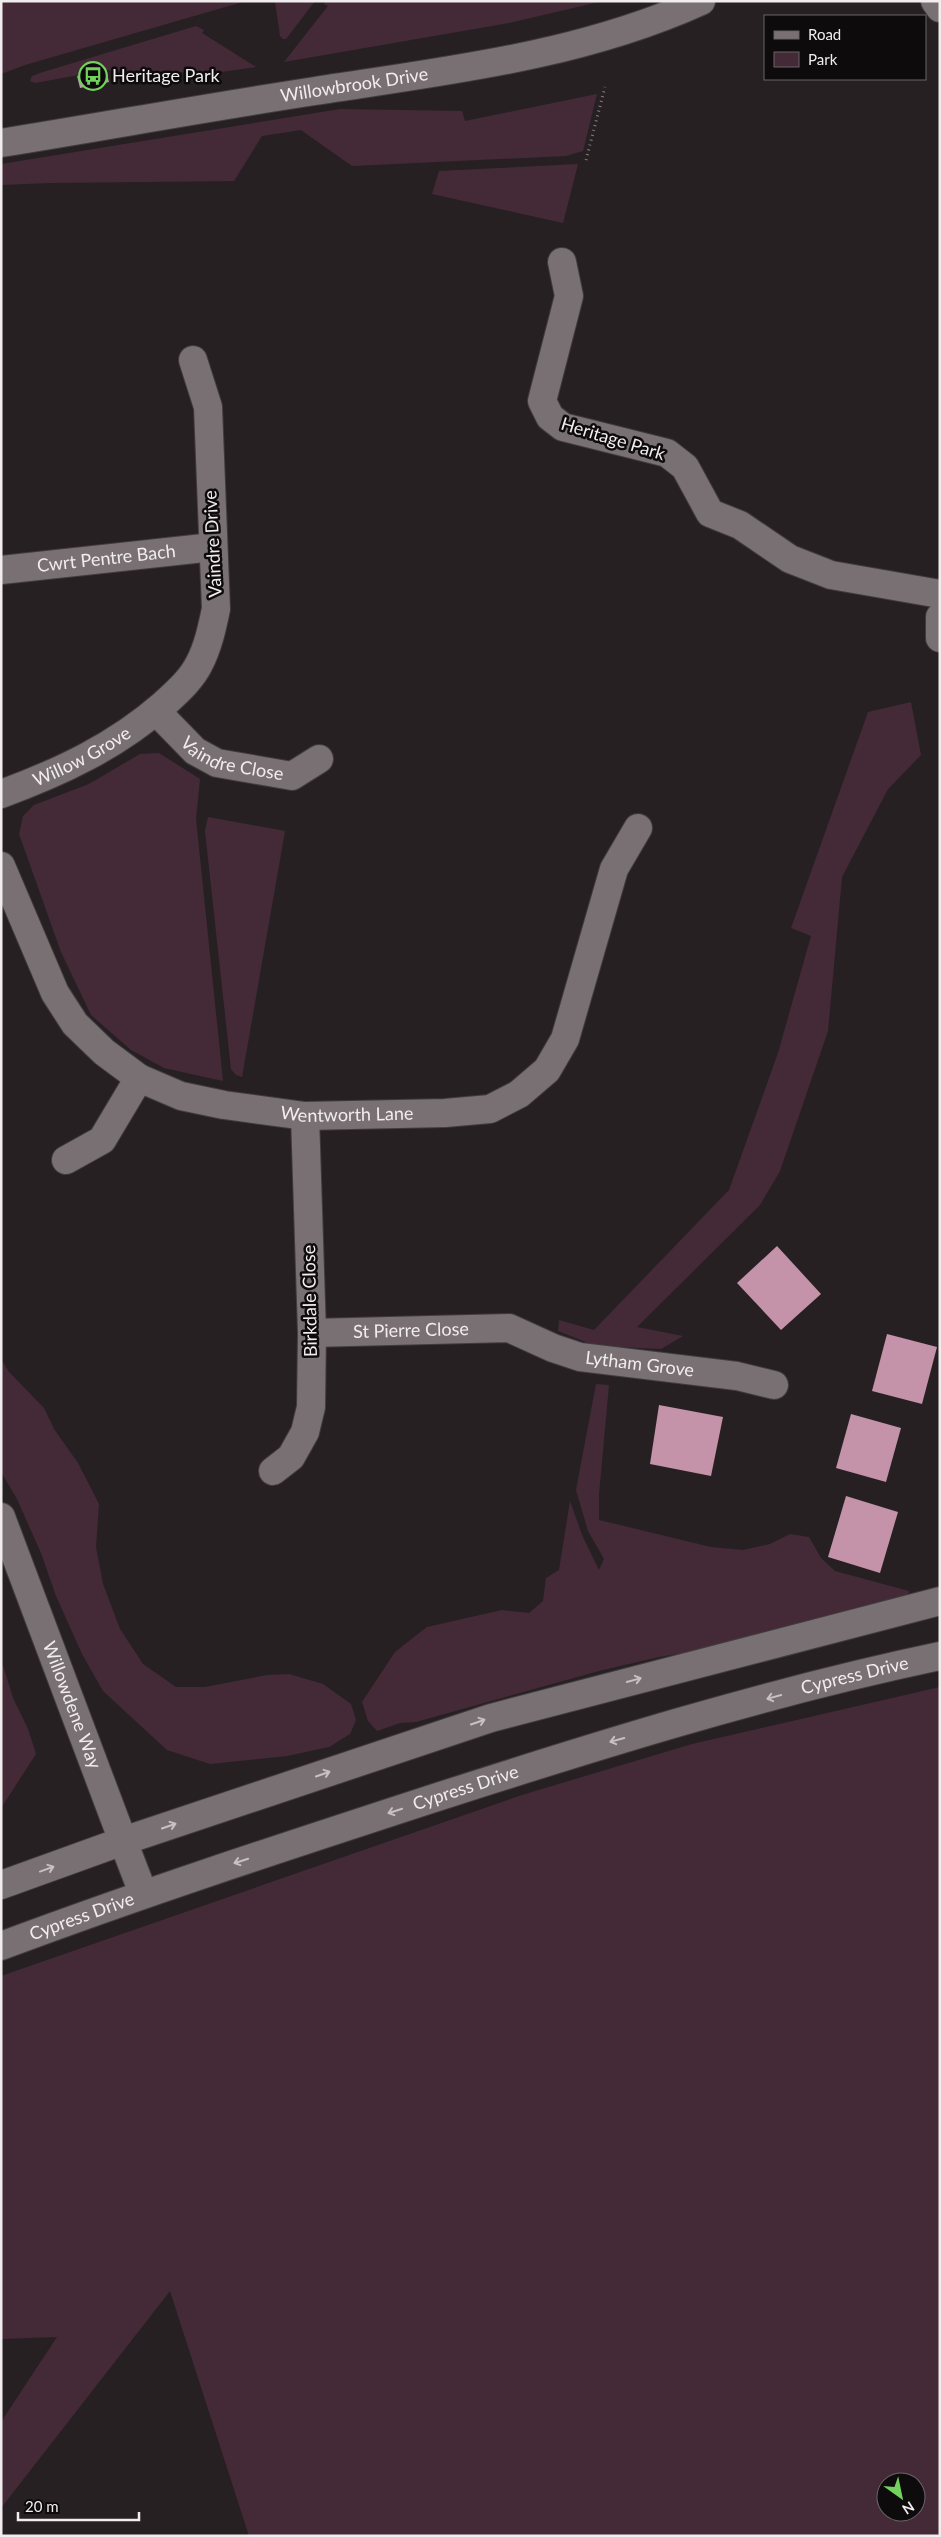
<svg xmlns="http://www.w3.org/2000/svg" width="941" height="2537" font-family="Lato,sans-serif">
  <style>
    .green { fill: #442a36; fill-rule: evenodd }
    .building { fill: #c492a9 }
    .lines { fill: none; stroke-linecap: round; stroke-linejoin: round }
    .minor-casing { stroke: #423c3e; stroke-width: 30 }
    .tertiary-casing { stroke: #423c3e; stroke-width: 30 }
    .path { stroke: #857f82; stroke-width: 3; stroke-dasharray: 1 4; stroke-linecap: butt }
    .minor { stroke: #787073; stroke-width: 28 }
    .tertiary { stroke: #787073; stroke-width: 28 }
    .oneway { stroke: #c7c1c3 }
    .labels { text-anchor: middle; stroke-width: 5; stroke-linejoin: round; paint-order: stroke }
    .poi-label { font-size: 18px; fill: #f1ecee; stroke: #0e0b0c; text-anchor: start }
    .street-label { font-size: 18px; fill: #f1ecee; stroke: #0e0b0c }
  </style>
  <rect width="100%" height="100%" fill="#272023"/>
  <!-- green -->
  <g class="green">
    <path d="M1,1H246L25,65L1,74Z"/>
    <path d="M275,1H315L286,39H283L280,36Z"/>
    <path d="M326,1H603L509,23L284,62L328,6L324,4Z"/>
    <path d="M196,26L204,30L202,33L256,67L214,73L106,70L35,83L30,81L32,76L43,72Z"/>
    <path d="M597,94L583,151L566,156L352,166L301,130L262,136L234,181L50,183L1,185V164L340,109L462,111L465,121Z"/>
    <path d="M578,164L563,223L432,194L439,171Z"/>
    <path d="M911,702L921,755L888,789L842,877L828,1031L780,1171L760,1205L637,1327L683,1336L661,1349L596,1346L558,1331L559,1320L594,1330L729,1190L778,1053L811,936L791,928L868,712Z"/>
    <path d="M159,753L200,779L196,819L223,1081L164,1068L131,1050L91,1015L61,952L19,834L23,816L34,805L89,784L140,754Z"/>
    <path d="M208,817L285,831L242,1077L236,1075L231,1069L205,831Z"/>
    <path d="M1,1359L9,1372L44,1408L54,1429L78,1463L99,1504L96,1547L103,1584L120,1629L143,1664L176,1687H205L267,1675L289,1674L323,1684L351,1704L356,1720L350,1734L329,1747L287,1756L210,1764L167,1750L103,1691L82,1654L56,1596L41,1553L17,1499L1,1472Z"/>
    <path d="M596,1384L609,1385L599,1494V1520L711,1547L743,1550L770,1544L790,1534L809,1537L821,1558L835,1571L909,1591L907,1600L730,1645L659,1657L599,1671L416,1722L400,1723L377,1731L368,1721L362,1702L395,1652L427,1627L502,1610L529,1613L543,1601L546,1578L559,1570L570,1501L582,1535L599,1570L604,1559L588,1531L576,1490Z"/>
    <path d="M1,1659L13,1698L28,1729L36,1754L1,1808Z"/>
    <path d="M940,1687V2536H249L170,2291L1,2508V2422L57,2337L1,2339V1976L522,1795L692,1744ZM886,2482H916V2512H886Z"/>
  </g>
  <!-- building -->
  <g class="building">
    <path d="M106,70L109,82L80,88L77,76Z"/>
    <path d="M777,1246L821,1294L781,1330L737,1283Z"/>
    <path d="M887,1334L937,1347L922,1404L872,1391Z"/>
    <path d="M659,1405L723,1417L711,1476L650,1464Z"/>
    <path d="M851,1414L901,1428L886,1482L836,1468Z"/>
    <path d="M846,1496L898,1512L880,1573L828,1557Z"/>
  </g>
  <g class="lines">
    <defs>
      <g id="minor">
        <path d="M935,1L940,8"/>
        <path d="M562,262L569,296L542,401L550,417L563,427L667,453L685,467L710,513L740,525L790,559L831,575L940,594"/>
        <path id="s1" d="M1,570L213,547"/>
        <path d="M940,617V638"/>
        <path id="s2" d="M156,711L195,751L217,763L292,776L319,759"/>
        <path id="s3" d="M1,794C61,772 116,746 164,704C177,692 191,680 199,664C208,647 212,628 216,609L208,407L193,360"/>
        <path id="s4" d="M1,866L55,993L75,1024L104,1052L139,1078L181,1096L224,1105L305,1116L445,1113L490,1109L519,1094L547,1070L565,1039L614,869L638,828"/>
        <path d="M66,1160L102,1140L139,1078"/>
        <path id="s5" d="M312,1333L509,1328L553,1348L580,1357L737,1376L774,1385"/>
        <path d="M273,1471L291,1457L305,1432L311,1407L312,1333L305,1116"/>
        <path d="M123,1841L143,1893"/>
      </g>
      <g id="tertiary">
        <path id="s6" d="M1,143C106,126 210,107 315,91C445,71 580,56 701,1"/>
        <path id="s7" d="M1,1517L123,1841"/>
        <path d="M1,1885L123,1841L491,1718L940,1601"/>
        <path id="s8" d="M1,1946C140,1894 281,1848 422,1802C592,1747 764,1693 940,1656"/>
      </g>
    </defs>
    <!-- minor casing -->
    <use href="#minor" class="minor-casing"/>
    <!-- tertiary casing -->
    <use href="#tertiary" class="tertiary-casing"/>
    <!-- path -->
    <path class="path" d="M586,160L605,87"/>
    <!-- minor -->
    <use href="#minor" class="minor"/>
    <!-- tertiary -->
    <use href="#tertiary" class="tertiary"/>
  </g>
  <!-- one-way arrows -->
  <defs><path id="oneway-shaft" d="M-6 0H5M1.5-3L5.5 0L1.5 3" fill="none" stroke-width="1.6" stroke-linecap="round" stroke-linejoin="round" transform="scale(1.25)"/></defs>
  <g class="oneway">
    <use href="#oneway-shaft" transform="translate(634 1680) rotate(-15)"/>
    <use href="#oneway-shaft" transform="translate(774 1697) rotate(165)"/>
    <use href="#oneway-shaft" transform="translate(478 1722) rotate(-19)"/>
    <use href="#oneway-shaft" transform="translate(617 1740) rotate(165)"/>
    <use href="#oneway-shaft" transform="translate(323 1774) rotate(-19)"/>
    <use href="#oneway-shaft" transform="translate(395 1811) rotate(162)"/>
    <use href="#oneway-shaft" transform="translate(169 1826) rotate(-19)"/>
    <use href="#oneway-shaft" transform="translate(241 1861) rotate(162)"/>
    <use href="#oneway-shaft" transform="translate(47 1869) rotate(-20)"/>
  </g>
  <!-- icons -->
  <defs>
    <symbol id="bus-ring" viewBox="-11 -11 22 22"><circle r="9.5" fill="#0e0b0c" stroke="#72d25d" stroke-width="1.5"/><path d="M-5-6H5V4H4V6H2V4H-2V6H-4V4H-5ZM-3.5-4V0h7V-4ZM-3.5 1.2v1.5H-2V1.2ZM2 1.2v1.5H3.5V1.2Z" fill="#72d25d"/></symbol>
  </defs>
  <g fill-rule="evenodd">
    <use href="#bus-ring" x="77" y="60" width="32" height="32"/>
  </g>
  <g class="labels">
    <!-- poi labels -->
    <g class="poi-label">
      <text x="112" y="82">Heritage Park</text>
    </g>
    <!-- street labels -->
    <g class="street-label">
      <text dy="6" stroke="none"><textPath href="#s6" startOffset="358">Willowbrook Drive</textPath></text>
      <text transform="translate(613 439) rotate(17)" y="6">Heritage Park</text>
      <text transform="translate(213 544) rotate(-93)" y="6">Vaindre Drive</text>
      <text dy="6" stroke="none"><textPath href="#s1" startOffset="106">Cwrt Pentre Bach</textPath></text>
      <text dy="6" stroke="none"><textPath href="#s2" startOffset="94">Vaindre Close</textPath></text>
      <text dy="6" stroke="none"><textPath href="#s3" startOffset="89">Willow Grove</textPath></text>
      <text dy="6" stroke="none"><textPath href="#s4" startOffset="472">Wentworth Lane</textPath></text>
      <text transform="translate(310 1301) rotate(-91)" y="6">Birkdale Close</text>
      <text dy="6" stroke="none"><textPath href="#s5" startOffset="99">St Pierre Close</textPath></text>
      <text dy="6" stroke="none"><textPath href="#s5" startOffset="334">Lytham Grove</textPath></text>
      <text dy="6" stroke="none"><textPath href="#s8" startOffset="896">Cypress Drive</textPath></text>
      <text dy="6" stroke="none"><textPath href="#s7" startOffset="201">Willowdene Way</textPath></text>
      <text dy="6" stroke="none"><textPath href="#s8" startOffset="491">Cypress Drive</textPath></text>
      <text dy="6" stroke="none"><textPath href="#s8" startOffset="86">Cypress Drive</textPath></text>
    </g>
  </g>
  <!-- border -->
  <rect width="941" height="2537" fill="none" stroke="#f1ecee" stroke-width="5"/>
  <!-- legend -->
  <rect x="764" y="15" width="162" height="65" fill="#0e0b0c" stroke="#696566"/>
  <rect x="774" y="31" width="25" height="8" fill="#787073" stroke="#696566"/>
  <text x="808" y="40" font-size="15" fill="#f1ecee">Road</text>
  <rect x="774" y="52" width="25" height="15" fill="#442a36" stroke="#696566"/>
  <text x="808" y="65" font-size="15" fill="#f1ecee">Park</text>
  <!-- north arrow -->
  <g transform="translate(901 2497) rotate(147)"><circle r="24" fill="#0e0b0c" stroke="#696566"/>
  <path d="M0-4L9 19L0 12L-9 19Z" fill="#72d25d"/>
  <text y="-8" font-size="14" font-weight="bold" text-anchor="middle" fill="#f1ecee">N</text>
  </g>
  <!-- scale -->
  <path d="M18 2512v8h121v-8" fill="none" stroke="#f1ecee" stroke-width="2.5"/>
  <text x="25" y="2512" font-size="15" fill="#f1ecee" stroke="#0e0b0c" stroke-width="4" paint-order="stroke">20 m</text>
</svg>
